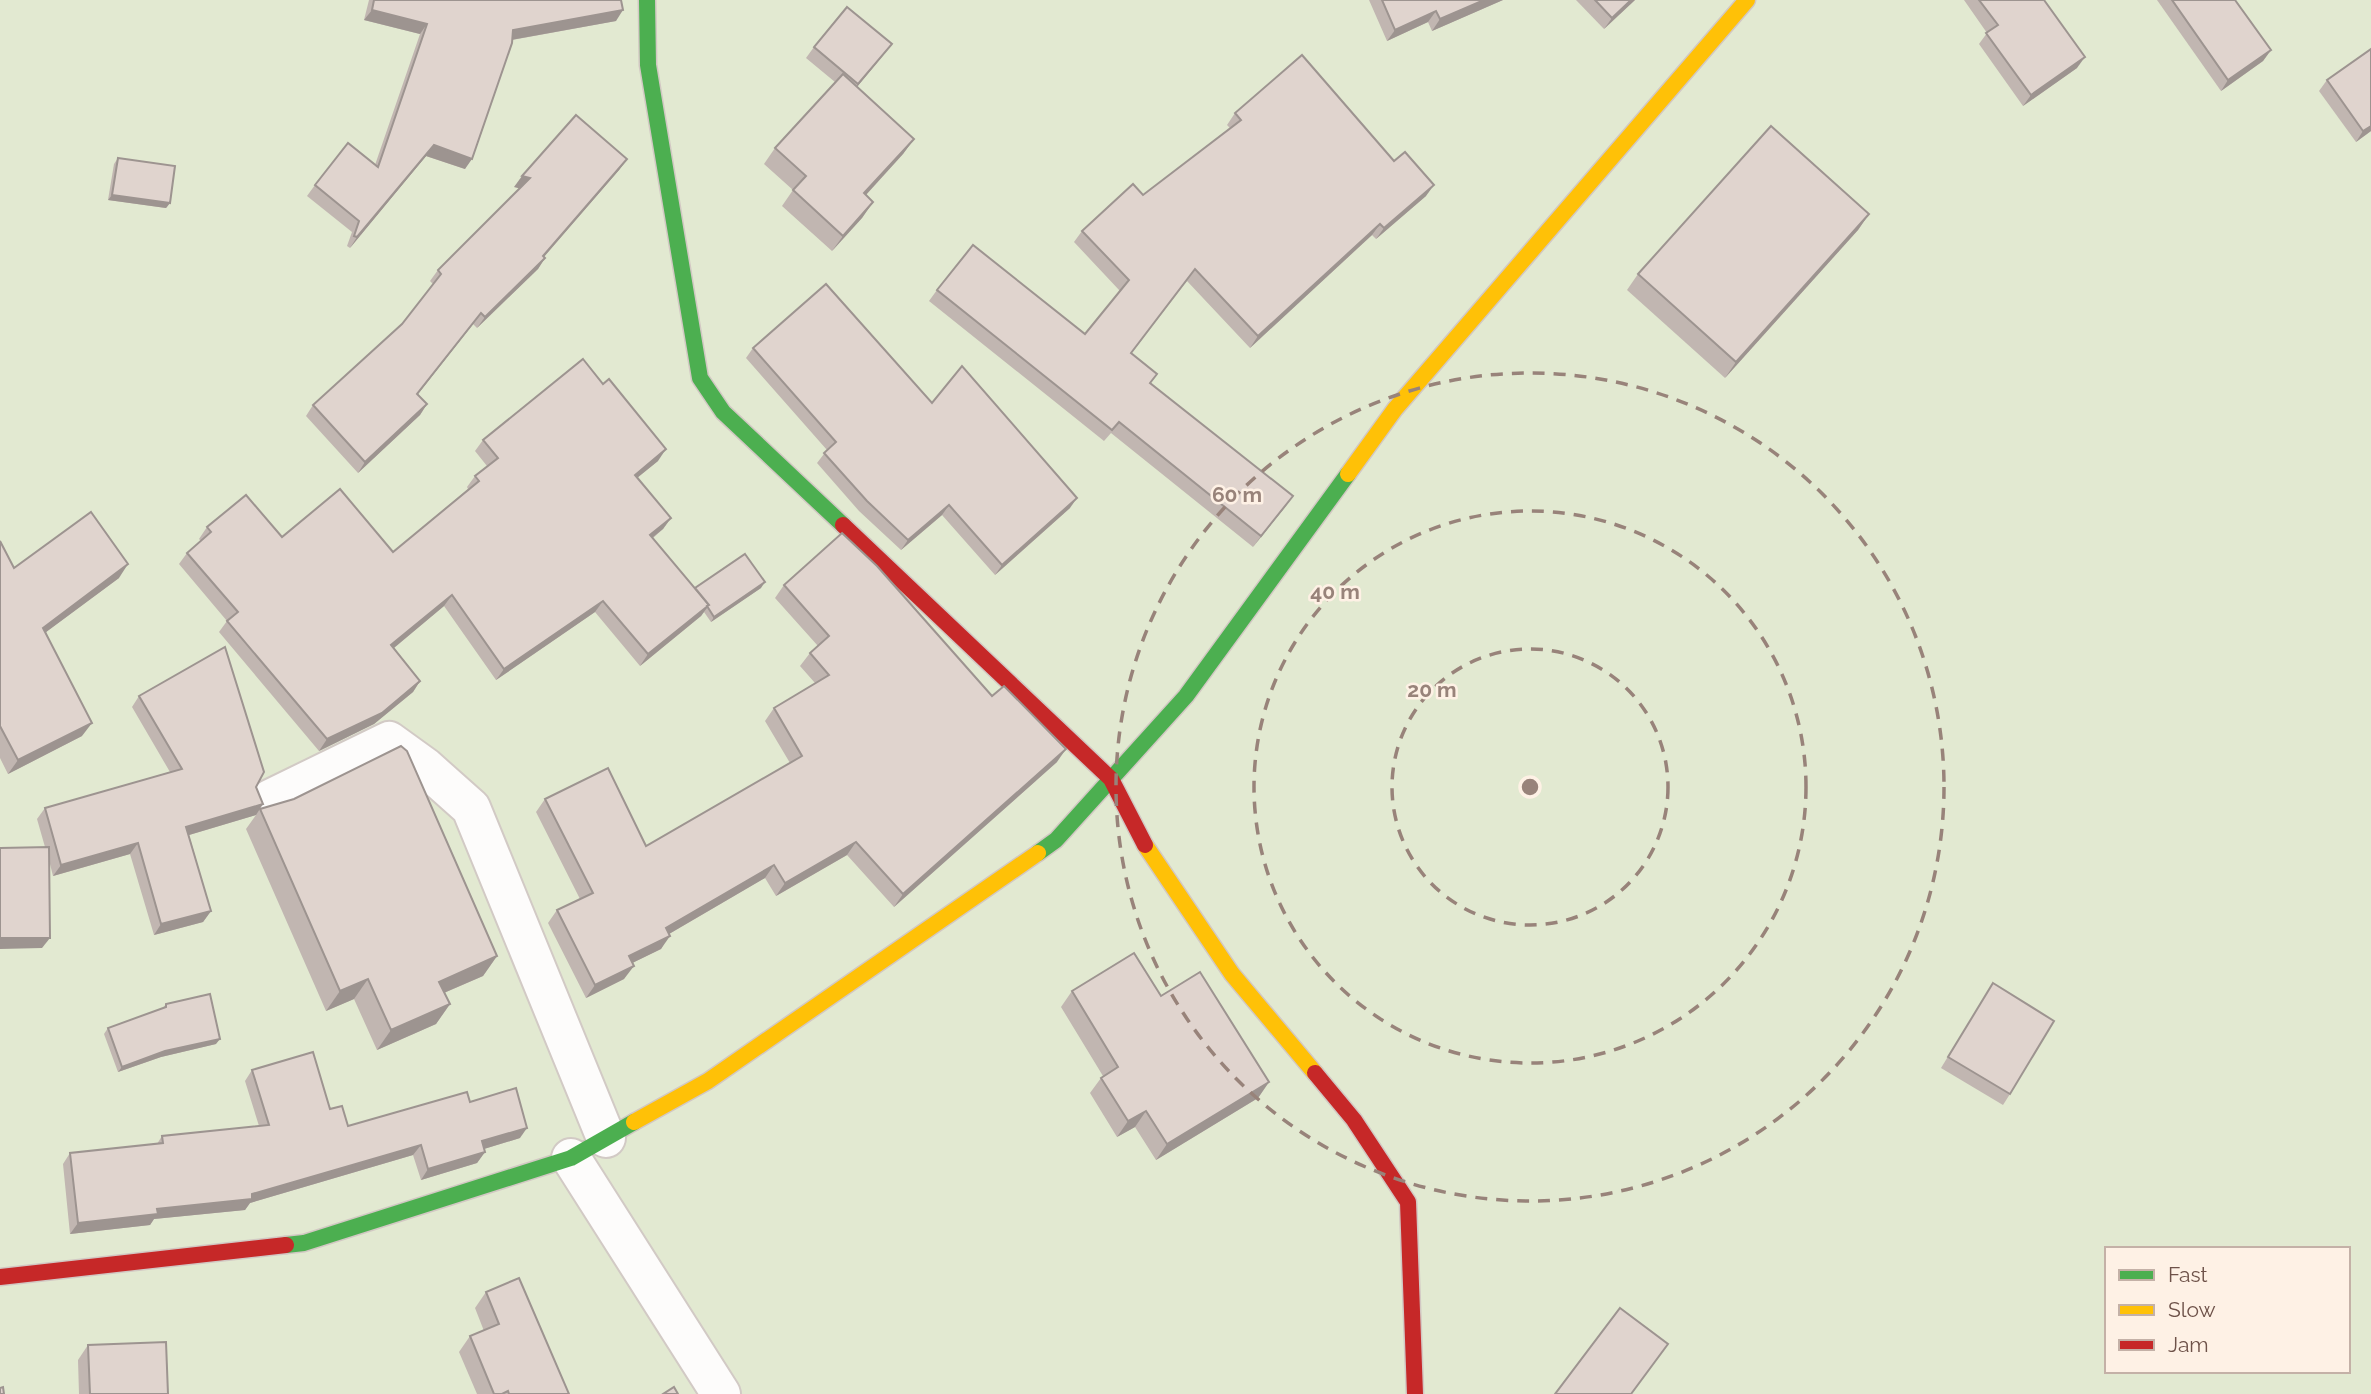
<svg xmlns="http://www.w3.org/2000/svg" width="2371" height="1394" font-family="Raleway,sans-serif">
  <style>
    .green { fill: #e2e9d1; fill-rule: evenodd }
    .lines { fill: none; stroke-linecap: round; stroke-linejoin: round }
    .street-casing { stroke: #d2cac5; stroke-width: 42 }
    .fast-casing { stroke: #d2c8c3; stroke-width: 19 }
    .slow-casing { stroke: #d2c8c3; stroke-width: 19 }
    .jam-casing { stroke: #d2c8c3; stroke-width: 19 }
    .street { stroke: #fdfcfb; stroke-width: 38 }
    .fast { stroke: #4caf50; stroke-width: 16 }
    .slow { stroke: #ffc107; stroke-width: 16 }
    .jam { stroke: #c62828; stroke-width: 16 }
    .wall { fill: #c1b6b1 }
    .shaded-wall { fill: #9d9490 }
    .building { fill: #e0d4ce; stroke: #9d9490; stroke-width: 2 }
    .ring { fill: none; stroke: #98837a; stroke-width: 3.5; stroke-dasharray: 12 9 }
    .centre { fill: #98837a; stroke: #fef1e5; stroke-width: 3.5 }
    .ring-label { font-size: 21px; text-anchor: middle; font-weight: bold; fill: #98837a; stroke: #fef1e5; stroke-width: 5; stroke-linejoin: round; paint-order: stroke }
  </style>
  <rect width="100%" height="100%" fill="#f4ede6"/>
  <!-- green -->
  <path class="green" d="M0,0H2371V1394H0ZM2107,1249H2348V1371H2107Z"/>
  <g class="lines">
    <defs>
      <g id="street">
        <path d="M270,799L389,741L425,767L471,808L606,1138"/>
        <path d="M571,1158L721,1394"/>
      </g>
      <g id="fast">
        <path d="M647,0L648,65L700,378L723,412L843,525"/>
        <path d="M1038,853L1056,840L1186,696L1348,474"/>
        <path d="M286,1245L304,1243L571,1158L634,1122"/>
      </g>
      <g id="slow">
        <path d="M1348,474L1395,409L1747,0"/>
        <path d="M1145,845L1232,974L1315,1073"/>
        <path d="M634,1122L708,1081L1038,853"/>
      </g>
      <g id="jam">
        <path d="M843,525L1111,779L1145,845"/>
        <path d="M1315,1073L1354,1120L1408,1202L1415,1394"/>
        <path d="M0,1277L286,1245"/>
      </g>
    </defs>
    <!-- street casing -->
    <use href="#street" class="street-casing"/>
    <!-- fast casing -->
    <use href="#fast" class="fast-casing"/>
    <!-- slow casing -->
    <use href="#slow" class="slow-casing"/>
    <!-- jam casing -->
    <use href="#jam" class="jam-casing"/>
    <!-- street -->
    <use href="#street" class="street"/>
    <!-- fast -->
    <use href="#fast" class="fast"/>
    <!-- slow -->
    <use href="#slow" class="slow"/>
    <!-- jam -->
    <use href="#jam" class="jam"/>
  </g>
  <!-- wall -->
  <g class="wall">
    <path d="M369,0H621L616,21L512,40L465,169L426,156L350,248L347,246L352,232L307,196L315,185L375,165L420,34L364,20Z"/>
    <path d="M1369,0H1503L1432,31L1428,22L1387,41Z"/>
    <path d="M1576,0H1635L1604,29Z"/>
    <path d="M1964,0H2044L2077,68L2023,106L1979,44L1987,33Z"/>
    <path d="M2157,0H2235L2271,50L2263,61L2221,91Z"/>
    <path d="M814,47L884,54L857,87L914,139L903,154L866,195L873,202L862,218L832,251L782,206L793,190L764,164L775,148L835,82L806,58Z"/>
    <path d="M2371,49V131L2356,142L2319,91L2327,80Z"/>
    <path d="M1235,113L1394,161L1426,196L1376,239L1372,235L1250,348L1187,281L1131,354L1157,374L1151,383L1285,507L1253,547L1111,433L1104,441L929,301L937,290L1085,334L1120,291L1074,242L1082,231L1143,195L1230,128L1227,125Z"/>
    <path d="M118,158L170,203L166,208L108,200L114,164Z"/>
    <path d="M627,159L619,170L544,257L545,258L538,269L477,328L473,324L418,394L427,404L420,415L358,473L306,416L313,405L402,324L433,284L430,281L438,270L520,188L514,187Z"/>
    <path d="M1869,214L1858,230L1725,378L1627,290L1638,274Z"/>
    <path d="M753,348L932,403L1070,508L995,575L942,515L901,550L859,511L817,463L827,450L746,358Z"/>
    <path d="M483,440L658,461L637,478L671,518L663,529L653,538L695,588H761L711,622L704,612L701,616L640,666L595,612L496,680L444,606L394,648L420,681L413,692L374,724L319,751L219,632L227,621L179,564L187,553L201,541L199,539L207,527L393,552L468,489L467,487L475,476L487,466L475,451Z"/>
    <path d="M0,541L14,568L119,578L46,632L82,736L8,774L0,758Z"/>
    <path d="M784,585L992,696L1057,762L894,907L847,855L776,896L765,878L669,934L661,949L632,963L624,979L586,998L548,923L557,910L580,899L536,812L545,799L646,846L790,763L765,721L774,708L815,683L800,666L810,653L818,646L775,598Z"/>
    <path d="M139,696L256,787L260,809L497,956L483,976L444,993L450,1004L436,1024L377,1050L354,999L326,1011L246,829L256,815L189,835L211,911L203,922L154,935L130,854L53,876L49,860L42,948L45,847L37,819L45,808L170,772L132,707Z"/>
    <path d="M1993,983L2010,1094L2003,1105L1941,1068Z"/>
    <path d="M1072,991L1161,996L1269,1082L1258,1098L1156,1160L1135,1127L1117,1137L1090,1093L1101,1078L1103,1076L1061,1007Z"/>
    <path d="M166,1004L216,1044L161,1057L118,1072L104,1034L108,1028L163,1008Z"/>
    <path d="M252,1070L330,1109L348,1126L470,1102L520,1138L484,1149L485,1152L477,1163L421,1180L413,1155L250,1203L245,1210L154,1219L150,1225L70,1234L63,1164L70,1153L157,1144L162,1136L259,1126L245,1081Z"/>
    <path d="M486,1292L569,1394H477L459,1352L470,1336L484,1331L475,1308Z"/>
    <path d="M88,1345L168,1394H79L78,1360Z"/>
  </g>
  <!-- shaded-wall -->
  <g class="shaded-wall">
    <path d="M1484,0H1503L1432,31L1440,19Z"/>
    <path d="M1631,0H1635L1604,29L1612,18Z"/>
    <path d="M372,10L427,24L420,34L364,20Z"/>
    <path d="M623,10L616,21L505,41L513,30Z"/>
    <path d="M1436,11L1428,22L1387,41L1395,30Z"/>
    <path d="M892,44L884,54L850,95L858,84Z"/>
    <path d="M2271,50L2263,61L2221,91L2228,80Z"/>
    <path d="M2085,57L2077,68L2023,106L2031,95Z"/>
    <path d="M2371,126V131L2356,142L2363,131Z"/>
    <path d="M914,139L903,154L853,209L864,193Z"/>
    <path d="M434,145L472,159L465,169L426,156L350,248L357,237Z"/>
    <path d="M627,159L619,170L535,267L543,256Z"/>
    <path d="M522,176L530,178L522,189L514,187Z"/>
    <path d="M1434,185L1426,196L1376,239L1384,228Z"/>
    <path d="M112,195L170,203L166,208L108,200Z"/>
    <path d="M873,202L862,218L832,251L843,236Z"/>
    <path d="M1869,214L1858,230L1725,378L1736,362Z"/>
    <path d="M1380,224L1372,235L1250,348L1258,336Z"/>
    <path d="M545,258L538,269L477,328L485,317Z"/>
    <path d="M481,313L473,324L410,404L417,394Z"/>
    <path d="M427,404L420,415L358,473L365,462Z"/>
    <path d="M666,449L658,461L627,486L635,475Z"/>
    <path d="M1293,496L1285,507L1253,547L1261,536Z"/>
    <path d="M1077,498L1070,508L995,575L1002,565Z"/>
    <path d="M949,505L942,515L901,550L908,540Z"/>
    <path d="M671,518L663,529L642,546L650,535Z"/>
    <path d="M128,564L119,578L34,641L43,628Z"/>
    <path d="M765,582L761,588L711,622L714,617Z"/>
    <path d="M452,595L444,606L383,657L391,645Z"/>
    <path d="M603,601L595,612L496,680L504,669Z"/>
    <path d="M709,605L701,616L640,666L648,654Z"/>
    <path d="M420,681L413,692L374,724L319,751L327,739Z"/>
    <path d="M92,723L82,736L8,774L18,760Z"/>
    <path d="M1066,749L1057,762L894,907L903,894Z"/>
    <path d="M263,804L256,815L179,838L186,827Z"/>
    <path d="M856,842L847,855L776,896L785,883Z"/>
    <path d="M138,843L130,854L53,876L61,865Z"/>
    <path d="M774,865L765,878L657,941L666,928Z"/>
    <path d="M211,911L203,922L154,935L161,924Z"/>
    <path d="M670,936L661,949L620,969L629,956Z"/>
    <path d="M0,938H50L42,948L0,949Z"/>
    <path d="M497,956L483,976L425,1001L439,982Z"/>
    <path d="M634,966L624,979L586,998L595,985Z"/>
    <path d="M368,979L354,999L326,1011L340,991Z"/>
    <path d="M450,1004L436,1024L377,1050L391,1030Z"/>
    <path d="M220,1039L216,1044L161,1057L118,1072L122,1067L165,1051Z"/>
    <path d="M1269,1082L1258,1098L1156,1160L1167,1144Z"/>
    <path d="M1146,1111L1135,1127L1117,1137L1128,1121Z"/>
    <path d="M527,1128L520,1138L474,1152L482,1141Z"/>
    <path d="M421,1145L413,1155L250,1203L245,1210L154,1219L150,1225L70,1234L78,1223L252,1194Z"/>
    <path d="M485,1152L477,1163L421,1180L428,1169Z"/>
  </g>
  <!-- building -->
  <g class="building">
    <path d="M374,0H621L623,10L513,30L512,43L472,159L434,145L357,237L354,236L359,221L315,185L348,143L378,167L427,24L372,10Z"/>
    <path d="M1382,0H1484L1440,19L1436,11L1395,30Z"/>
    <path d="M1595,0H1631L1612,18Z"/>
    <path d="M1979,0H2044L2085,57L2031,95L1986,33L1998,25Z"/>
    <path d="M2172,0H2235L2271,50L2228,80Z"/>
    <path d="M847,7L892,44L858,84L814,47Z"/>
    <path d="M2371,49V126L2363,131L2327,80Z"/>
    <path d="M1302,55L1394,161L1405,152L1434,185L1384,228L1380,224L1258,336L1195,269L1131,353L1157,374L1150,383L1293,496L1261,536L1119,422L1112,430L937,290L973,245L1085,334L1129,280L1082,231L1133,184L1143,195L1241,120L1235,113Z"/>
    <path d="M843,74L914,139L864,193L873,202L843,236L793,190L806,176L775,148Z"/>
    <path d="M576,115L627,159L543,256L545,258L485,317L481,313L417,394L427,404L365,462L313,405L402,324L441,274L438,270L530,178L522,176Z"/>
    <path d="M1771,126L1869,214L1736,362L1638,274Z"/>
    <path d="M118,158L175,166L170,203L112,195Z"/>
    <path d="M826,284L932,403L962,366L1077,498L1002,565L949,505L908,540L867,501L824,453L836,442L753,348Z"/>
    <path d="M583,359L603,384L609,379L666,449L635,475L671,518L650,535L709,605L648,654L603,601L504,669L452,595L391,645L420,681L382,713L327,739L227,621L238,612L187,553L211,532L207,527L246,495L282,537L340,489L393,552L479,481L475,476L498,458L483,440Z"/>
    <path d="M91,512L128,564L43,628L92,723L18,760L0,726V541L14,568Z"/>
    <path d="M842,533L877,566L992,696L1004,686L1066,749L903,894L856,842L785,883L774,865L666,928L670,936L629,956L634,966L595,985L557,910L593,893L545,799L608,768L646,846L802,756L774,708L829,675L810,653L829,636L784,585Z"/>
    <path d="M745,554L765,582L714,617L707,606L709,605L695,588Z"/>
    <path d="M225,647L264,772L256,787L263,804L186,827L211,911L161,924L138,843L61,865L45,808L182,769L139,696Z"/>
    <path d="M401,746L407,751L497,956L439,982L450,1004L391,1030L368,979L340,991L260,809L294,799Z"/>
    <path d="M49,847L50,938H0V848Z"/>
    <path d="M1134,953L1161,996L1200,972L1269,1082L1167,1144L1146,1111L1128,1121L1101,1078L1118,1067L1072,991Z"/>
    <path d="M1993,983L2054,1021L2010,1094L1948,1057Z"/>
    <path d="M210,994L220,1039L165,1051L122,1067L108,1028L166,1007V1004Z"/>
    <path d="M313,1052L330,1109L342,1106L348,1126L467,1092L470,1102L516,1088L527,1128L482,1141L485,1152L428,1169L421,1145L252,1194V1199L157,1209L158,1214L78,1223L70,1153L163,1143L162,1136L269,1125L252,1070Z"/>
    <path d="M519,1278L569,1394H509L508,1391L502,1394H494L470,1336L499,1324L486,1292Z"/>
    <path d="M1620,1308L1668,1344L1631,1394H1555Z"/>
    <path d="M166,1342L168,1394H90L88,1345Z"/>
    <path d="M3,1387L4,1394H0V1388Z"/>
    <path d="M674,1387L678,1394H663Z"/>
  </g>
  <!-- distance rings -->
  <g class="ring">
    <circle cx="1530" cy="787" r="138"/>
    <circle cx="1530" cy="787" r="276"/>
    <circle cx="1530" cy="787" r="414"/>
  </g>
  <circle cx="1530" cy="787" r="10" class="centre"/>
  <g class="ring-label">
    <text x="1237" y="502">60 m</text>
    <text x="1335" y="599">40 m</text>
    <text x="1432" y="697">20 m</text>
  </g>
  <!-- legend -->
  <rect x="2105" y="1247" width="245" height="126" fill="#fef1e5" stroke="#c4b1a7" stroke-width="2"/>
  <rect x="2119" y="1270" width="35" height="10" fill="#4caf50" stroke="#c4b1a7" stroke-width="2"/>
  <text x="2168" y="1282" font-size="21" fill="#6e5249">Fast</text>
  <rect x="2119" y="1305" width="35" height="10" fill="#ffc107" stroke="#c4b1a7" stroke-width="2"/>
  <text x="2168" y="1317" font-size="21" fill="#6e5249">Slow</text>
  <rect x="2119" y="1340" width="35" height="10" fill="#c62828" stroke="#c4b1a7" stroke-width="2"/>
  <text x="2168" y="1352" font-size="21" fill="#6e5249">Jam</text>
</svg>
